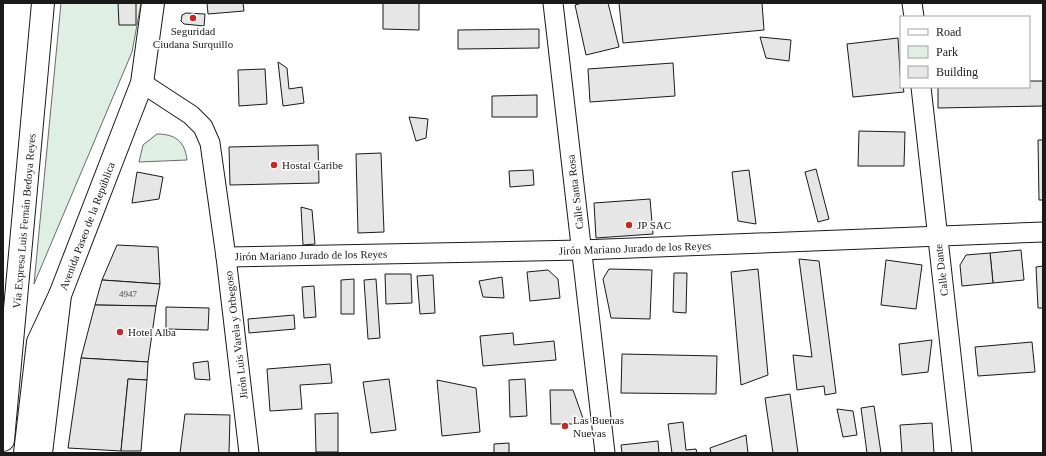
<svg xmlns="http://www.w3.org/2000/svg" width="1046" height="456" font-family="Georgia,serif">
  <style>
    .green { fill: #e0efe3; stroke: #6a6a6a }
    .building { fill: #e6e6e6; stroke: #1a1a1a }
    .lines { fill: none; stroke-linecap: round; stroke-linejoin: round }
    .minor-casing { stroke: #1a1a1a; stroke-width: 21 }
    .primary-casing { stroke: #1a1a1a; stroke-width: 24 }
    .motorway-casing { stroke: #1a1a1a; stroke-width: 24 }
    .minor { stroke: #fff; stroke-width: 19 }
    .primary { stroke: #fff; stroke-width: 22 }
    .motorway { stroke: #fff; stroke-width: 22 }
    .poi-dot { fill: #c62828; stroke: #fff; stroke-width: 1.5 }
    .labels { text-anchor: middle; stroke-width: 3; stroke-linejoin: round; paint-order: stroke }
    .number-label { font-size: 9px; fill: #4d4d4d }
    .poi-label { font-size: 11px; fill: #1a1a1a; stroke: #fff; text-anchor: start }
    .street-label { font-size: 11px; fill: #1a1a1a; stroke: #fff }
  </style>
  <rect width="100%" height="100%" fill="#fff"/>
  <!-- green -->
  <g class="green">
    <path d="M61,3H141L132,52L34,284Z"/>
    <path d="M157,134C176,134 185,142 187,160L139,162L143,145Z"/>
  </g>
  <!-- building -->
  <g class="building">
    <path d="M118,3H136V25H119Z"/>
    <path d="M207,3H243L244,11L208,14Z"/>
    <path d="M383,3H419V30L383,29Z"/>
    <path d="M582,3H608L619,47L586,55L575,5Z"/>
    <path d="M619,3H762L764,30L623,43Z"/>
    <path d="M186,13L205,14L204,26L184,24L181,21L182,15Z"/>
    <path d="M539,29V48L458,49V30Z"/>
    <path d="M760,37L791,40L789,61L766,58Z"/>
    <path d="M898,38L901,87H903L904,92L853,97L847,44Z"/>
    <path d="M278,62L287,68L289,89L302,87L304,103L283,106Z"/>
    <path d="M673,63L675,96L590,102L588,69Z"/>
    <path d="M265,69L267,104L239,106L238,70Z"/>
    <path d="M1029,81H1043V106L938,108V87H1029Z"/>
    <path d="M537,95V117H492V96Z"/>
    <path d="M409,117L428,119L426,138L416,141Z"/>
    <path d="M859,131L905,132L904,166H858Z"/>
    <path d="M1038,140H1043V200H1039Z"/>
    <path d="M318,145L319,183L230,185L229,147Z"/>
    <path d="M381,153L384,232L358,233L356,154Z"/>
    <path d="M816,169L829,219L818,222L805,172Z"/>
    <path d="M533,170L534,185L510,187L509,171Z"/>
    <path d="M749,170L756,224L738,221L732,172Z"/>
    <path d="M137,172L163,177L159,199L132,203Z"/>
    <path d="M650,199L653,234L596,238L594,203Z"/>
    <path d="M301,207L312,210L315,244L303,245Z"/>
    <path d="M117,245L158,247L160,284L102,280Z"/>
    <path d="M1021,250L1024,280L993,283L990,253Z"/>
    <path d="M990,253L993,283L962,286L960,265L966,255Z"/>
    <path d="M799,259L819,261L836,393L825,395L824,386L797,390L793,355L812,357Z"/>
    <path d="M886,260L922,265L916,309L881,305Z"/>
    <path d="M1043,266V308H1038L1036,267Z"/>
    <path d="M609,269L652,270L650,319L611,318L603,279Z"/>
    <path d="M758,269L768,375L741,385L731,272Z"/>
    <path d="M548,270L558,279L560,298L530,301L527,272Z"/>
    <path d="M674,273H687L686,313L673,312Z"/>
    <path d="M385,274H411L412,303L386,304Z"/>
    <path d="M433,275L435,313L420,314L417,276Z"/>
    <path d="M502,277L504,298L483,297L479,281Z"/>
    <path d="M354,279V314H341V280Z"/>
    <path d="M376,279L380,338L368,339L364,280Z"/>
    <path d="M102,280L160,284L156,306L95,305Z"/>
    <path d="M314,286L316,317L304,318L302,287Z"/>
    <path d="M95,305L156,306L148,362L81,358Z"/>
    <path d="M166,307L209,308L208,330L166,329Z"/>
    <path d="M294,315L295,329L249,333L248,319Z"/>
    <path d="M513,333L514,345L554,341L556,360L483,366L480,336Z"/>
    <path d="M932,340L928,372L902,375L899,344Z"/>
    <path d="M1032,342L1035,372L978,376L975,347Z"/>
    <path d="M622,354L717,356L716,394L621,393Z"/>
    <path d="M81,358L148,362L147,380L128,379L121,451L68,448Z"/>
    <path d="M208,361L210,380L195,379L193,363Z"/>
    <path d="M330,364L332,383L300,385L302,409L270,411L267,369Z"/>
    <path d="M128,379L147,380L141,451H121Z"/>
    <path d="M389,379L396,430L371,433L363,382Z"/>
    <path d="M525,379L527,416L510,417L509,380Z"/>
    <path d="M437,380L476,388L480,432L442,436Z"/>
    <path d="M550,390H573L585,424H551Z"/>
    <path d="M790,394L798,453H773L765,398Z"/>
    <path d="M874,406L881,453H867L861,408Z"/>
    <path d="M837,409L853,411L857,435L843,437Z"/>
    <path d="M338,413V452H316L315,414Z"/>
    <path d="M185,414L230,415L229,453H180Z"/>
    <path d="M683,422L686,450L696,449L697,453H672L668,424Z"/>
    <path d="M932,423L934,453H902L900,425Z"/>
    <path d="M746,435L748,453H711L710,448Z"/>
    <path d="M658,441L659,453H622L621,445Z"/>
    <path d="M509,443V453H485H494V444Z"/>
  </g>
  <g class="lines">
    <defs>
      <g id="minor">
        <path d="M553,3L605,453"/>
        <path d="M912,3L914,17"/>
        <path d="M142,83L191,115L203,127L210,143L226,257L249,453"/>
        <path d="M921,87L962,453"/>
        <path d="M226,257L581,250L1043,232"/>
      </g>
      <path id="primary" d="M41,453L60,295L142,83L153,3"/>
      <g id="motorway">
        <path d="M3,440L43,3"/>
        <path d="M25,453L38,342L60,295"/>
      </g>
    </defs>
    <!-- minor casing -->
    <use href="#minor" class="minor-casing"/>
    <!-- primary casing -->
    <use href="#primary" class="primary-casing"/>
    <!-- motorway casing -->
    <use href="#motorway" class="motorway-casing"/>
    <!-- minor -->
    <use href="#minor" class="minor"/>
    <!-- primary -->
    <use href="#primary" class="primary"/>
    <!-- motorway -->
    <use href="#motorway" class="motorway"/>
  </g>
  <!-- markers -->
  <g class="poi-dot">
    <circle cx="193" cy="18" r="4"/>
    <circle cx="274" cy="165" r="4"/>
    <circle cx="629" cy="225" r="4"/>
    <circle cx="120" cy="332" r="4"/>
    <circle cx="565" cy="426" r="4"/>
  </g>
  <g class="labels">
    <!-- number labels -->
    <g class="number-label">
      <text x="128" y="297">4947</text>
    </g>
    <!-- poi labels -->
    <g class="poi-label">
      <text x="193" y="35" text-anchor="middle">Seguridad<tspan x="193" dy="13">Ciudana Surquillo</tspan></text>
      <text x="282" y="169">Hostal Caribe</text>
      <text x="637" y="229">JP SAC</text>
      <text x="128" y="336">Hotel Alba</text>
      <text x="573" y="424">Las Buenas<tspan x="573" dy="13">Nuevas</tspan></text>
    </g>
    <!-- street labels -->
    <g class="street-label">
      <text transform="translate(575 192) rotate(-97)" y="4">Calle Santa Rosa</text>
      <text transform="translate(24 221) rotate(-85)" y="4">Vía Expresa Luis Fernán Bedoya Reyes</text>
      <text transform="translate(87 226) rotate(-69)" y="4">Avenida Paseo de la República</text>
      <text transform="translate(635 248) rotate(-2)" y="4">Jirón Mariano Jurado de los Reyes</text>
      <text transform="translate(311 255) rotate(-1)" y="4">Jirón Mariano Jurado de los Reyes</text>
      <text transform="translate(941 270) rotate(-97)" y="4">Calle Dante</text>
      <text transform="translate(236 335) rotate(-97)" y="4">Jirón Luis Varela y Orbegoso</text>
    </g>
  </g>
  <!-- border -->
  <rect width="1046" height="456" fill="none" stroke="#1a1a1a" stroke-width="8"/>
  <!-- legend -->
  <rect x="900" y="16" width="130" height="72" fill="#ffffff" stroke="#a3a3a3"/>
  <rect x="908" y="29" width="20" height="6" fill="#ffffff" stroke="#a3a3a3"/>
  <text x="936" y="36" font-size="12" fill="#1a1a1a">Road</text>
  <rect x="908" y="46" width="20" height="12" fill="#e0efe3" stroke="#a3a3a3"/>
  <text x="936" y="56" font-size="12" fill="#1a1a1a">Park</text>
  <rect x="908" y="66" width="20" height="12" fill="#e6e6e6" stroke="#a3a3a3"/>
  <text x="936" y="76" font-size="12" fill="#1a1a1a">Building</text>
</svg>
